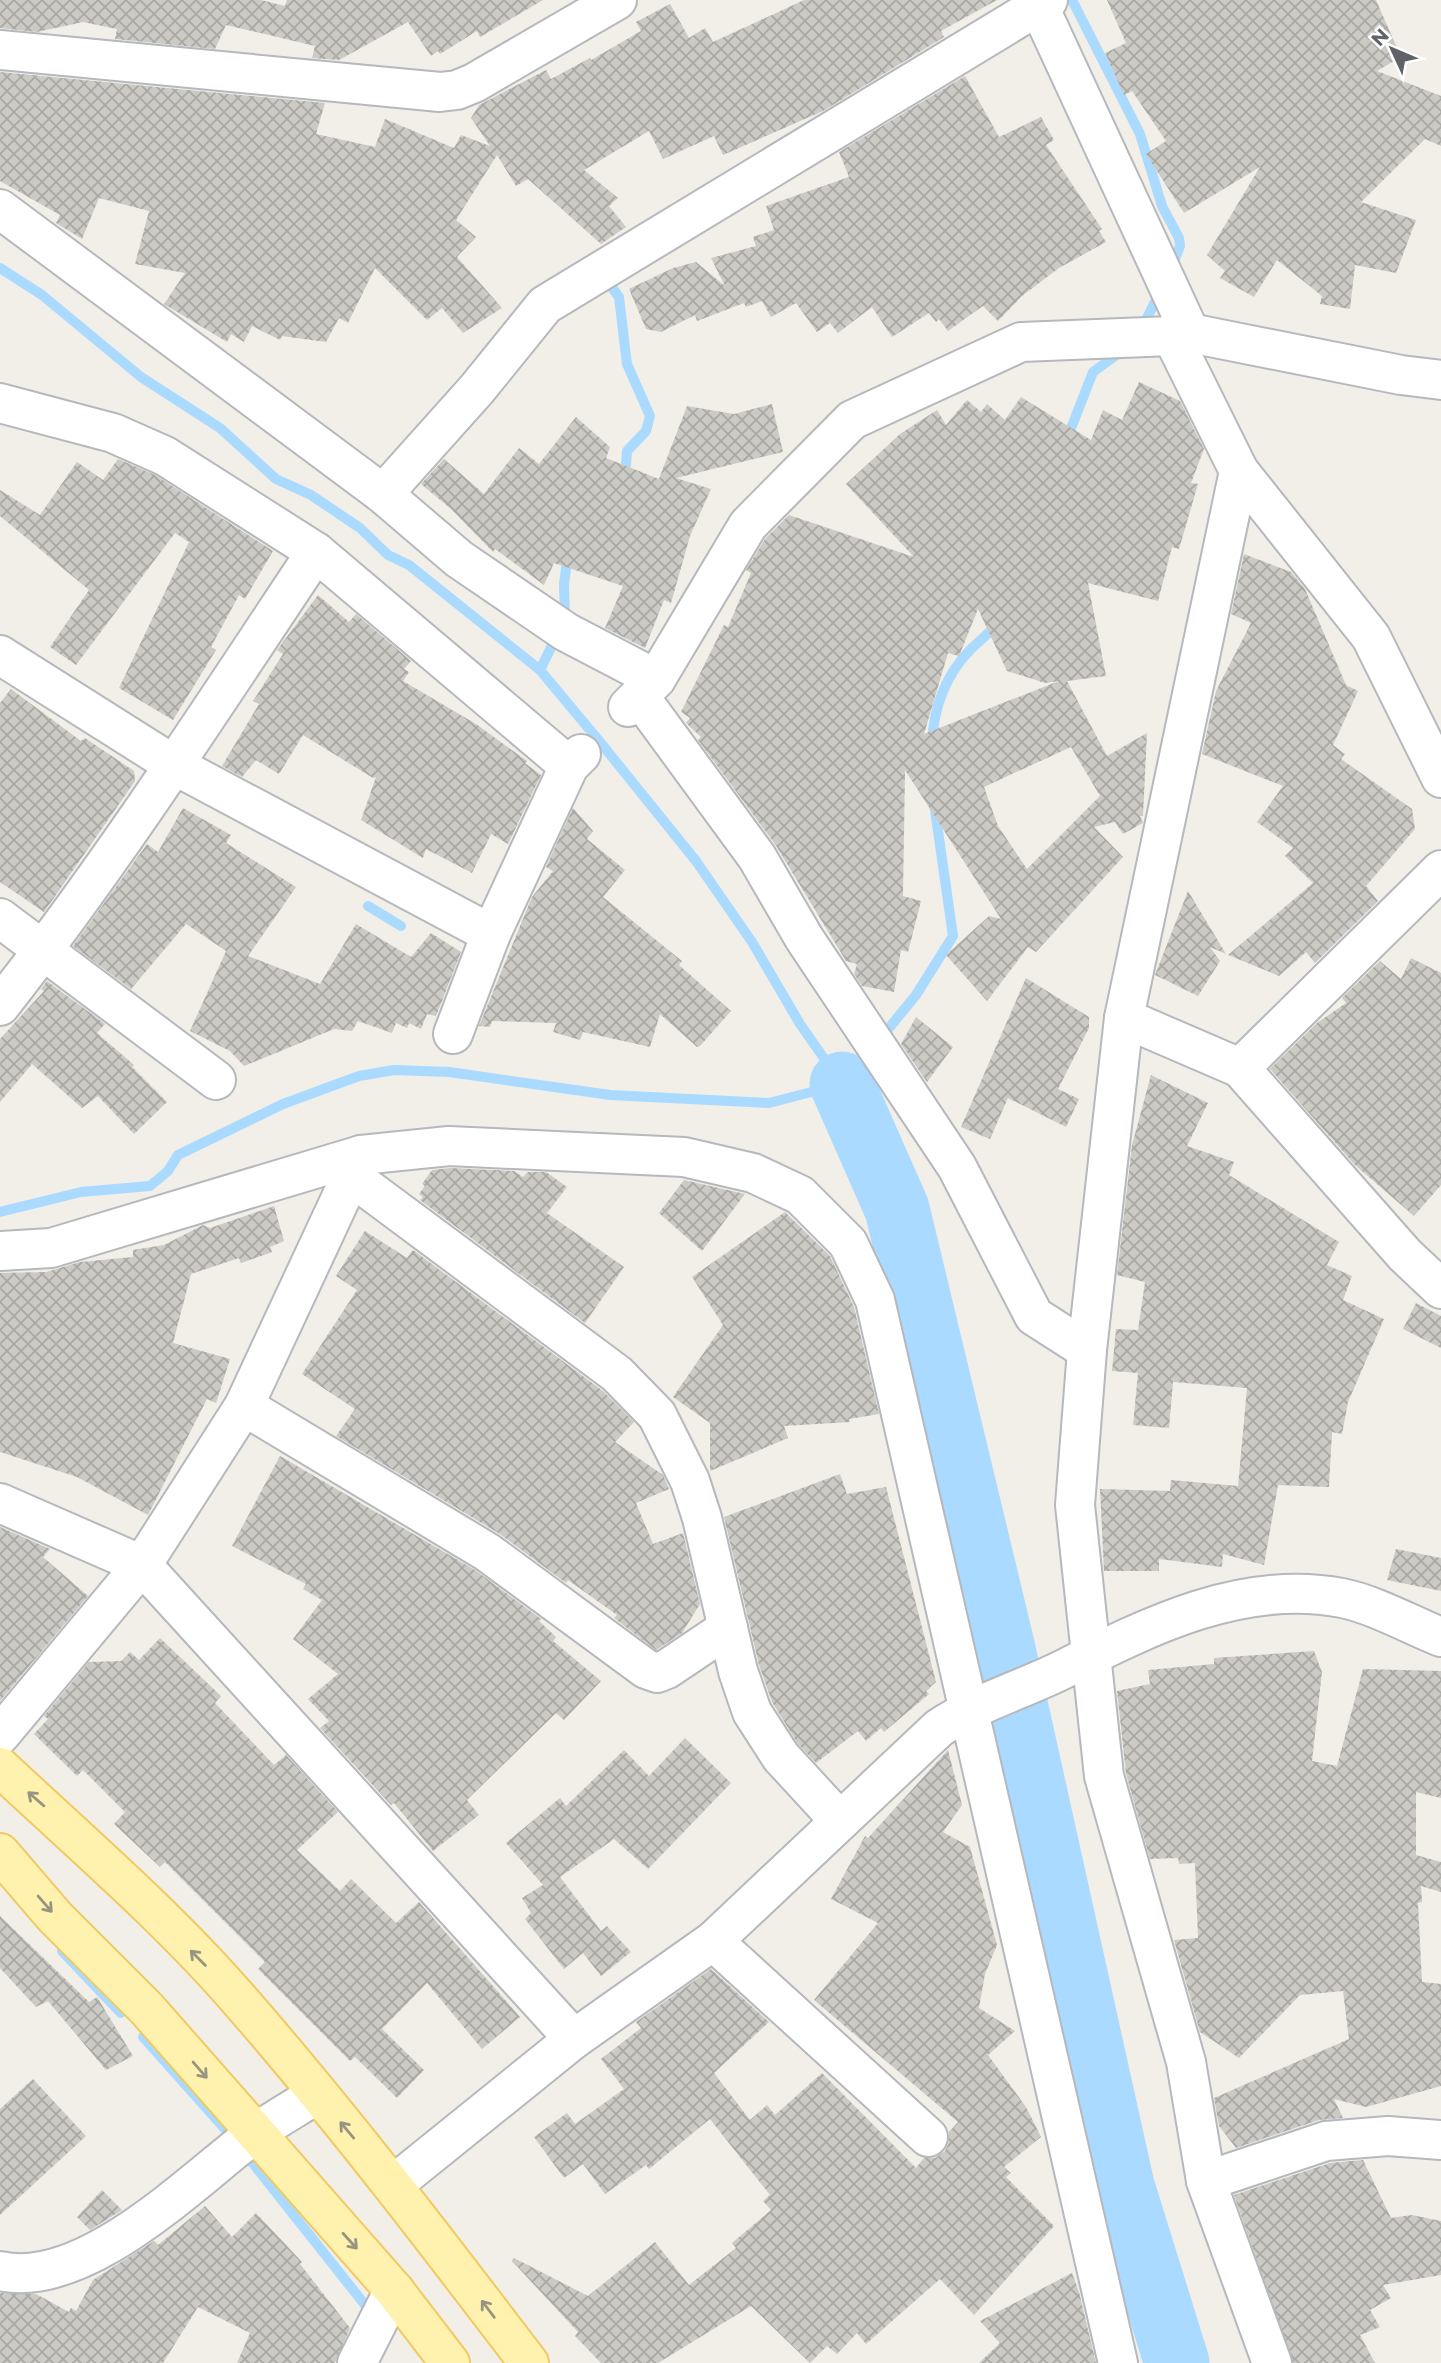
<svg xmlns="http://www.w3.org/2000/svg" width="1441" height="2363" font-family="Montserrat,sans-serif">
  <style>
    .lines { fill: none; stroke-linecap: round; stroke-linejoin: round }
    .stream { stroke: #aadaff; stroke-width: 10 }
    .river { stroke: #aadaff; stroke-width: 65 }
    .building { fill: url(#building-cross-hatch); fill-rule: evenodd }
    .minor-casing { stroke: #b5b8bc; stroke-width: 42 }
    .major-casing { stroke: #f2c960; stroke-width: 42 }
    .minor { stroke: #fff; stroke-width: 38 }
    .major { stroke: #fff2af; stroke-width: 38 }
    .oneway { stroke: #979581 }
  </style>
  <defs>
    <pattern id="building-cross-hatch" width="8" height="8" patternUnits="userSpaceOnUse" patternTransform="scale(1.75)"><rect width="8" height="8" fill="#cccac5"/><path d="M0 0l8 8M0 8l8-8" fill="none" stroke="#a9a8a4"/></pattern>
  </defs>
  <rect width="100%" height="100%" fill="#f1efe8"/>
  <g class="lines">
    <!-- stream -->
    <g class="stream">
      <path d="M1072,0L1140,134L1162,206L1179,238L1180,246L1171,269"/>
      <path d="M0,268L42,295L141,377L220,428L276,479L311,495L360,528L388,555L409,565L540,670L600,742L696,861L752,942L800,1024L842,1084"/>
      <path d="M608,282L619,297L627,364L650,416L646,431L627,451L625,478"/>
      <path d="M1142,328L1161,290"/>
      <path d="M1066,441L1093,372L1122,351"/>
      <path d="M540,670L565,619L564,584L568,554"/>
      <path d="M932,742C934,706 945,676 970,650C979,641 990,634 997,622"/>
      <path d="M368,906L401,926"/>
      <path d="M880,1039L916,995L953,936L934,803"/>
      <path d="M0,1212L81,1192L150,1186L168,1171L178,1155L283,1104L359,1076L394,1070L449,1072L610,1095L769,1103L842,1084L870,1051"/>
      <path d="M62,1951L121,2013"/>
      <path d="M143,2037L232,2137L373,2315"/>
    </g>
    <!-- river -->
    <path class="river" d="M842,1084L897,1209L1002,1645L1122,2186L1177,2363"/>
  </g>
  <!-- building -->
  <g class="building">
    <path d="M0,0H261L285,6L287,0H543L480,37L477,31L440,54L438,51L431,56L408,22L339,60L312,58L315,46L226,25L215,49L115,39L117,29L83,22L37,32L0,28Z"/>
    <path d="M804,0H997L941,31L944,37L823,111L723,155L714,136L663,159L649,131L584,170L618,198L609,206L626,227L601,244L528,179L516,186L497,155L456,220L476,237L457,257L502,308L463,333L442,308L427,320L375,268L348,323L339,318L326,342L282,336L280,340L252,326L244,342L231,334L227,342L164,304L185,273L135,264L149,211L99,198L82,239L56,223L60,215L0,181V72L325,103L316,134L375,147L385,119L454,148L461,135L490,146L471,118L479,105L546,70L551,79L590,58L591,60L641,31L636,22L670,4L689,38L705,28L713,42Z"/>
    <path d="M1107,0H1376L1401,57L1377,71L1441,96V146L1425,139L1361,202L1416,220L1396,273L1355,265L1350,309L1320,304L1322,296L1277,260L1254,297L1220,278L1225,271L1207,255L1260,167L1184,213L1146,154L1166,141L1132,91L1124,95L1105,53L1126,43Z"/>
    <path d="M965,76L999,137L1041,117L1054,140L1046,145L1102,229L1099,231L1106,242L1059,268L1022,296L998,321L983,306L948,331L939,319L936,322L929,313L892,337L872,307L838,333L830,323L817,332L796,303L771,317L762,301L746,307L744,303L697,321L695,315L661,332L646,329L629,289L673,268L696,262L725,286L711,258L756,246L753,237L774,230L766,206L849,177L839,152Z"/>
    <path d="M1139,382L1180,401L1204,449L1191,483L1198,484L1179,549L1172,547L1158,601L1088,583L1106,676L1067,681L1107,756L1147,733L1143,816H1140L1143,823L1123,834L1115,822L1094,827L1123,857L1036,952L1028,947L987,1001L946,955L989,916L1001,919L905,770L903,896L921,901L908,952L901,950L894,992L862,986L854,974L857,964L846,961L775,844L698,740L701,737L686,723L690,718L681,712L724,625L728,627L751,573L746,570L765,539L789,515L914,557L846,484L900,434L937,410L946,425L967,400L981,412L987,404L1005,420L1021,397L1091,440L1103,410L1122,420ZM978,609L1007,671L1045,683L1059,681L924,734L948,653L959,656ZM1071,747L1100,796L1027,869L998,826L984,787Z"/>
    <path d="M772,404L783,452L676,478L711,489L690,536L671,603L664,600L645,648L605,628L623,586L554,563L544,585L495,549L493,552L451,509L421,484L444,459L484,494L519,448L539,464L576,417L610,447L606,458L659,479L687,406L734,414Z"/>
    <path d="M118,459L155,475L273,551L245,599L239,595L211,647L216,650L173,720L119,688L189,542L175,533L76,665L50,647L89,590L0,516V490L40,515L77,462L103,480Z"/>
    <path d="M1244,554L1291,572L1305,589L1346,685L1358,691L1333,745L1345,754L1341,759L1412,809L1415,829L1366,886L1378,901L1315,963L1306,952L1279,976L1228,955L1313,883L1285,856L1293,848L1257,822L1283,786L1202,754L1216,691L1251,623L1231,614Z"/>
    <path d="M318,595L349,622L356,614L411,661L404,669L409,672L403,681L476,724L527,761L525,763L541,775L508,844L491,834L472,873L426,849L423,858L361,820L376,777L373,778L303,735L279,774L256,760L242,777L222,766L259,704L253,701L283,654L277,650Z"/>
    <path d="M11,689L81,741L85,738L134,771L135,781L44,912L0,882V703Z"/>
    <path d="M183,808L231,835L226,843L296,887L248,956L320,984L356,924L411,957L431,933L461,952L436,1016L427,1014L421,1029L409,1023L407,1028L396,1023L392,1033L358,1021L352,1031L334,1029L244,1066L230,1051L190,1031L226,951L186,924L131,989L73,946L147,844L158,852Z"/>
    <path d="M573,808L593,831L587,839L625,870L603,897L682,961L679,965L731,1011L700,1046L697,1047L660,1014L650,1047L583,1032L580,1040L553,1032L556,1023L492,1021L490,1027L479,1026L532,897L553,871L546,867Z"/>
    <path d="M1188,891L1226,954L1210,947L1220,961L1198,996L1155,975Z"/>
    <path d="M1411,958L1441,973V1185L1414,1216L1355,1165L1270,1069L1317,1023L1346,1003L1342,998L1380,961L1401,979Z"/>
    <path d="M1026,978L1089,1017V1028L1058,1089L1079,1099L1066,1127L1008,1098L990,1139L961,1127Z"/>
    <path d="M47,981L105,1024L97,1033L134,1065L132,1067L167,1102L134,1134L98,1096L82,1108L32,1064L0,1102V1039L44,991L41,989Z"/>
    <path d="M916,1017L953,1047L927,1082L901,1044Z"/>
    <path d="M1151,1075L1208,1103L1187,1146L1234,1162L1229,1175L1339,1242L1327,1265L1352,1276L1343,1300L1384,1319L1348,1402L1342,1434L1332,1432L1329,1487L1278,1485L1264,1565L1223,1554L1222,1567L1159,1559V1571H1104L1100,1489L1170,1491L1171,1480L1238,1486L1247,1388L1173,1382L1169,1428L1133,1425L1138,1373L1112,1371L1116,1329L1138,1330L1145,1282L1117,1275L1132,1145Z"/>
    <path d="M450,1168L514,1171L523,1177L528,1172H546L567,1187L547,1213L624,1267L585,1323L420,1200L423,1197L419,1194L425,1186L422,1184L432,1170Z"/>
    <path d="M684,1180L745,1194L702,1251L659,1213Z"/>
    <path d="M274,1206L284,1241L270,1247L272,1252L241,1263L239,1258L191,1274L173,1343L230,1359L216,1403L207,1399L148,1515L77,1477L0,1452V1273L46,1272L80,1262L133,1257V1250L164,1245L203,1225L210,1228Z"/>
    <path d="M785,1212L830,1256L854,1307L879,1414L849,1419L850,1422L784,1426L788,1438L710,1471V1423L673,1397L723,1325L692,1277Z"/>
    <path d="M365,1231L407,1258L413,1250L603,1391L634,1422L615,1442L663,1475L669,1489L636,1503L653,1544L683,1533L700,1604L682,1633L656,1650L614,1618L617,1615L568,1580L566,1583L500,1534L336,1436L355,1409L302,1374L357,1290L336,1276Z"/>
    <path d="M1416,1303L1441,1316V1348L1403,1329Z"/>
    <path d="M280,1456L475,1570L541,1619L539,1621L556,1637L553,1641L601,1681L564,1720L556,1713L467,1800L479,1815L433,1851L394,1803L391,1805L320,1728L329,1721L308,1699L338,1674L293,1639L322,1600L303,1589L306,1584L232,1546Z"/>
    <path d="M840,1474L847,1494L886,1487L936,1682L926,1691L929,1694L884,1732L881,1728L866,1741L858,1731L816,1763L798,1744L772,1702L759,1665L724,1517Z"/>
    <path d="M0,1527L50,1549L43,1557L88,1596L0,1701Z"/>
    <path d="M1396,1549L1441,1558V1591L1387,1580Z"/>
    <path d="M160,1638L221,1696L215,1703L274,1765L286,1755L338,1812L297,1850L340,1891L351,1879L396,1923L419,1902L520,2017L482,2049L427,1983L382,2029L424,2070L397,2098L355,2057L350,2061L258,1969L265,1962L165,1862L160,1867L114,1824L125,1812L83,1770L77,1776L34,1734L48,1719L44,1716L89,1662L121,1661L130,1652L139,1660Z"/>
    <path d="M1314,1651L1322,1672L1312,1761L1337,1766L1363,1669L1441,1671V1798L1416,1792V1855L1441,1862V1892L1421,1886L1422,1902L1418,1903L1422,1982L1441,1984V2086L1366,2107L1334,2099L1343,2118L1319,2120L1236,2148L1219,2126L1214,2098L1349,2039L1343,1991L1300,1995L1239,2058L1200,2032L1174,1940L1198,1938L1195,1863L1179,1864L1178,1858L1150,1859L1126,1774L1117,1691L1150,1684L1148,1670L1214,1664V1658Z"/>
    <path d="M685,1738L731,1783L648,1869L614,1839L560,1877L601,1931L607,1926L631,1952L601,1976L583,1953L564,1969L525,1919L531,1913L522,1898L543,1885L506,1843L560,1798L566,1806L624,1750L649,1776Z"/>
    <path d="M948,1750L962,1805L943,1832L970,1847L997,1945L985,1974L979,2008L1015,2031L988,2055L1026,2107L1041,2137L1004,2167L1011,2173L1006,2177L1054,2226L974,2315L940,2279L866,2344L857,2333L837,2354L827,2346L810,2363L751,2306L658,2363H601L575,2336L578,2332L512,2261L514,2258L588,2296L655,2242L689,2285L736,2248L732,2243L771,2210L763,2201L770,2195L710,2119L649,2169L646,2165L605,2194L583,2164L564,2178L534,2137L567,2113L575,2124L624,2089L601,2059L641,2028L636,2022L711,1969L769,2022L714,2073L750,2120L767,2105L775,2115L822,2073L916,2168L924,2158H935L945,2151L949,2142V2132L958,2122L814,2000L878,1923L831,1899L865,1836L868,1838Z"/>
    <path d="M0,1916L89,2002L97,1997L133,2056L106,2070L48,2001L36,2007L0,1968Z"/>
    <path d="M33,2079L86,2136L0,2215V2109Z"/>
    <path d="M1363,2160L1391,2218L1412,2215L1441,2221V2275L1383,2285L1391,2298L1370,2310L1380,2327L1360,2335L1375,2363H1293L1234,2195L1330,2163Z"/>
    <path d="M102,2190L122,2210L90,2230L77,2217Z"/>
    <path d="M205,2206L232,2237L256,2213L302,2262L300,2264L350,2328L335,2363H237L250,2333L198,2307L163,2363H0V2293L36,2294L69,2312L71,2308L76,2311L93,2280L154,2241L158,2245Z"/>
    <path d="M1072,2273L1079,2292L1096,2363H979L1000,2343L980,2321Z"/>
  </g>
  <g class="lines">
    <defs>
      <g id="minor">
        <path d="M1036,0L1190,333"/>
        <path d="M0,50L440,92L457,90L474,83L617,0"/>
        <path d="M0,209L383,494L459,559L566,632L656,679"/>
        <path d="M1172,336L1239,471L1124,1018L1087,1350L1075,1505L1104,1776L1186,2062L1206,2181L1272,2363"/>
        <path d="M0,403L113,433L165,456L316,552L569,766"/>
        <path d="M1239,471L1371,637L1441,778"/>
        <path d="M383,494L477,389L545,305L1048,0"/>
        <path d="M0,655L174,765L491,934"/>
        <path d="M639,696L757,857L804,938L957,1167L1034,1316L1087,1350"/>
        <path d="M628,707L656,679L748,525L852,420L1021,342L1172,336L1190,333L1401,375L1441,380"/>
        <path d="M0,918L216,1080"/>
        <path d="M0,1006C114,861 214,705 316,552"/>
        <path d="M1124,1018L1240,1068L1405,1255L1441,1289"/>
        <path d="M453,1034L491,934L569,766L581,754"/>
        <path d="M1240,1068L1441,870"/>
        <path d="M352,1177L617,1374L657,1415L690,1481L702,1518L738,1671L752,1712L781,1757L840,1821"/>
        <path d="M0,1251L51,1248L361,1155L449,1146L684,1157L753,1173L800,1195L848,1243L875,1300L1118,2363"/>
        <path d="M244,1406L487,1552L646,1669L657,1673L667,1669L728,1628"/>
        <path d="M0,1503L142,1565L574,2039"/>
        <path d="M0,1735L142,1565L244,1406L361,1155"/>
        <path d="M713,1941L928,2137"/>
        <path d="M1206,2181L1326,2141L1388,2136L1441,2140"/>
        <path d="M393,2185L574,2039L713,1941L939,1728C978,1702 1022,1690 1064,1669C1149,1626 1243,1579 1342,1598C1373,1604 1411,1625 1441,1637"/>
        <path d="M0,2271C84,2290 190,2183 253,2135C273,2120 296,2108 317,2094"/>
        <path d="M357,2363L394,2290"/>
      </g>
      <g id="major">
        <path d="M0,1767C82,1844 169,1918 242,2003C343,2119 436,2241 529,2363"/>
        <path d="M0,1853L55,1917L147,2009L256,2133L394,2290L450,2363"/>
      </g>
    </defs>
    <!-- minor casing -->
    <use href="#minor" class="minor-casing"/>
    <!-- major casing -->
    <use href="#major" class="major-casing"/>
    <!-- minor -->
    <use href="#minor" class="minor"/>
    <!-- major -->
    <use href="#major" class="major"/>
  </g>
  <!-- one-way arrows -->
  <defs><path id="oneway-shaft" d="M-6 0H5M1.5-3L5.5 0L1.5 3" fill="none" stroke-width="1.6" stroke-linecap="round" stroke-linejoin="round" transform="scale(1.75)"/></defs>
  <g class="oneway">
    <use href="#oneway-shaft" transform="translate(36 1799) rotate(-139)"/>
    <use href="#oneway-shaft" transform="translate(45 1904) rotate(49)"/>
    <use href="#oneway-shaft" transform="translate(198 1958) rotate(-135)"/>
    <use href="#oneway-shaft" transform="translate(200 2070) rotate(49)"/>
    <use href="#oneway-shaft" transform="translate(347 2130) rotate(-130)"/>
    <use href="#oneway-shaft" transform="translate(350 2241) rotate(48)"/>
    <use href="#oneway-shaft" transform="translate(488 2309) rotate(-127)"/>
  </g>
  <!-- north arrow -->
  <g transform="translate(1392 49) rotate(314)" stroke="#ffffff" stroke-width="5" paint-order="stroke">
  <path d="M0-5L12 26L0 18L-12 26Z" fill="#5f6368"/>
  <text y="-10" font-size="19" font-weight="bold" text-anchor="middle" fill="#5f6368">N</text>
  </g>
</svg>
